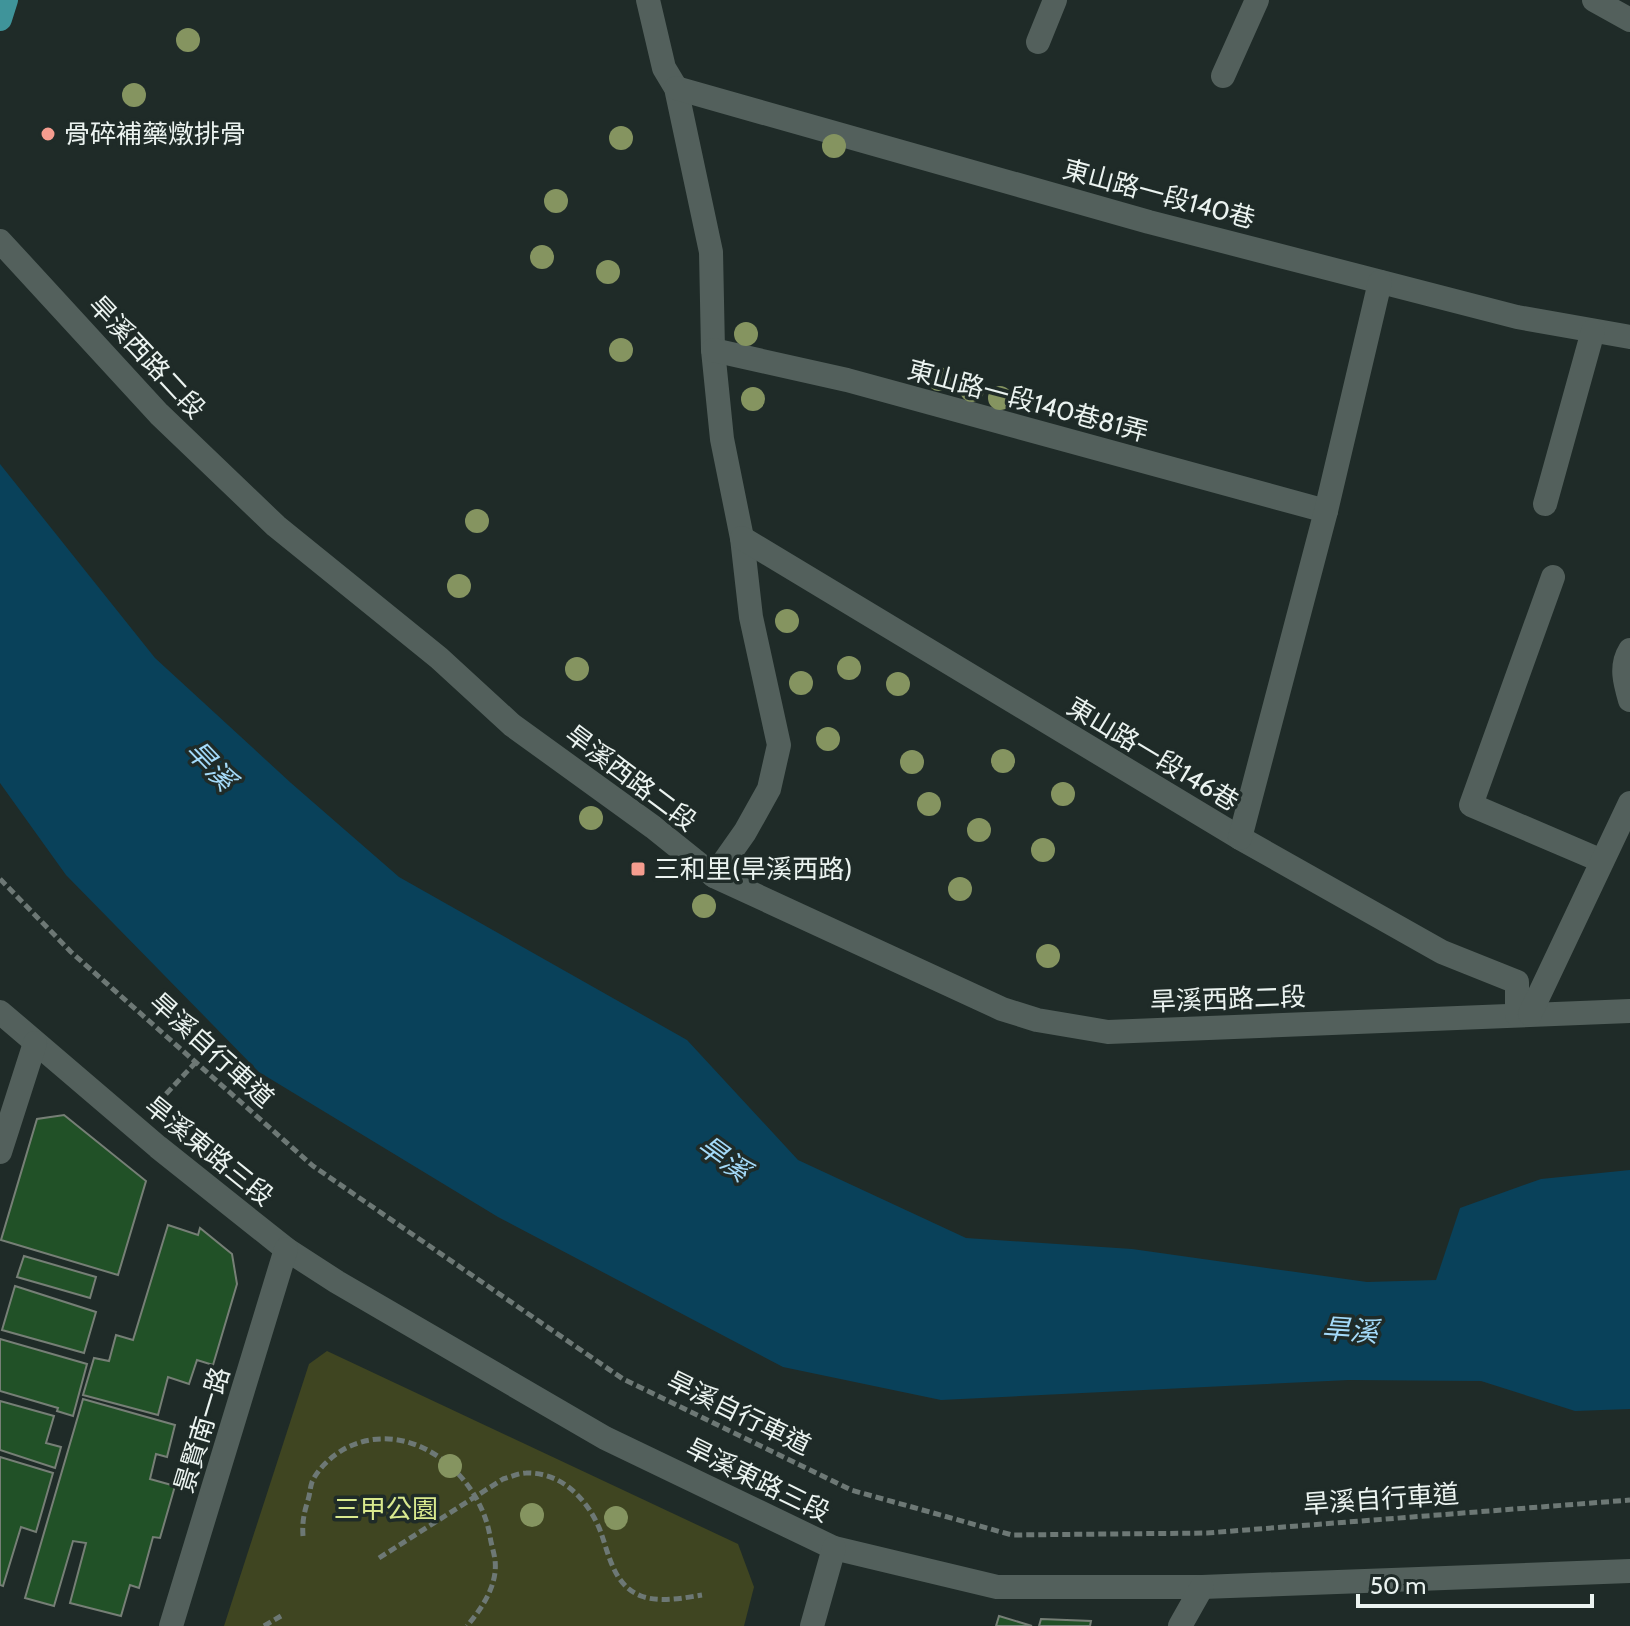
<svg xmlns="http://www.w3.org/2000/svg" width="1630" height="1626" font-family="Cabin,'Noto Sans TC',sans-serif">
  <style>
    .green { fill: #3f4521 }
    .water { fill: #09415a }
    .building { fill: #215127; stroke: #767f76; stroke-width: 2 }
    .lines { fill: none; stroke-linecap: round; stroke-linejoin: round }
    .path { stroke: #6d7875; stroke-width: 5; stroke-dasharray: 8 4; stroke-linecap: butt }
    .minor { stroke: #53605c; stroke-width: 24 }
    .major { stroke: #3f949a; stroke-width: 24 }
    .tree { fill: #859460 }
    .poi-dot { fill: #f59d8f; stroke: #1f2b28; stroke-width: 3 }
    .labels { text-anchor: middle; stroke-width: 7; stroke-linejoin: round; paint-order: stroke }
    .poi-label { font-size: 26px; fill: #ebf3f0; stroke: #1f2b28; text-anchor: start }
    .street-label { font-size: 26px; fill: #ebf3f0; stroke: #1f2b28 }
    .park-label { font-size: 26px; fill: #d9e98e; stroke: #1f2b28 }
    .water-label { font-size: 28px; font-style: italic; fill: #a4daf9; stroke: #1f2b28 }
  </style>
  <rect width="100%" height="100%" fill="#1f2b28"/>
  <!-- green -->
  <path class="green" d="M327,1351L738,1544L754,1587L744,1626H224L309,1364Z"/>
  <!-- water -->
  <path class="water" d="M0,464L155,658L291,783L399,877L687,1040L798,1160L966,1238L1132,1249L1367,1282L1436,1280L1460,1208L1541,1179L1630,1170V1409L1575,1411L1481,1381L1349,1380L941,1400L783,1367L498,1217L259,1072L66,875L0,783Z"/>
  <!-- building -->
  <g class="building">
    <path d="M64,1115L146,1181L118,1275L1,1240L37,1119Z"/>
    <path d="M168,1225L198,1235L200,1228L232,1254L237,1284L213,1365L197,1360L189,1384L168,1377L158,1415L83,1395L94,1358L109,1361L116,1335L133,1340Z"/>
    <path d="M24,1256L96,1277L90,1298L17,1277Z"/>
    <path d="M15,1286L96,1312L84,1353L2,1330Z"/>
    <path d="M0,1339L87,1364L73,1416L57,1411L58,1408L0,1391Z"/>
    <path d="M83,1399L175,1425L167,1457L156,1454L150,1479L175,1486L160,1538L153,1537L139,1588L130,1585L121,1616L70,1603L86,1543L73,1541L54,1606L25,1598Z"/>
    <path d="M0,1401L54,1416L46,1443L61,1447L55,1468L0,1450Z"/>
    <path d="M0,1457L53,1473L36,1532L21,1527L3,1586L0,1585Z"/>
    <path d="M999,1616L1032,1626H996Z"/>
    <path d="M1041,1619L1091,1621L1090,1626H1039Z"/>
  </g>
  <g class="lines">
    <!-- path -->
    <g class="path">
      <path d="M0,879L71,952L313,1166L623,1379L851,1490L1012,1535L1207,1533L1630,1500"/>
      <path d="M166,1094L196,1062"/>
      <path d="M303,1536C302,1522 304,1513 308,1500C310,1494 310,1488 312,1482C318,1468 333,1455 346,1448C410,1416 479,1473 490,1536C491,1544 494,1552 495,1560C498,1585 482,1608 467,1626"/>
      <path d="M379,1558L503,1479C510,1477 519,1473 526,1473C562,1472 588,1500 600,1530C609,1554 613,1585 641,1596C660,1603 683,1598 702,1595"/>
      <path d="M264,1626L281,1616"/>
    </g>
    <!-- minor -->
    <g class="minor">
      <path d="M648,0L664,68L676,88L711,252L713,350L722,439L742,538L751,617L779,745L769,789L745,832L714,876"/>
      <path d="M1594,0L1630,20"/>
      <path d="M1038,42L1055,0"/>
      <path d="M1223,76L1257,0"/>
      <path d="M676,88L1149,222L1517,317L1630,337"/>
      <path d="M0,241L159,414L276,526L439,658L512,725L653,827L714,876L1002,1009L1037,1020L1108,1032L1630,1011"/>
      <path d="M713,350L847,380L1326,511"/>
      <path d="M1545,504L1593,331"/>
      <path d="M742,538L1240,838L1442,952L1517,982V1015"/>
      <path d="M1553,577L1471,805L1602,861"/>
      <path d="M1630,650C1620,666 1625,683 1630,700"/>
      <path d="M1240,838L1326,511L1380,282"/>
      <path d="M0,1012L158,1147L286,1249L337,1282L605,1438L834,1548L997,1587H1202L1630,1571"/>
      <path d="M1530,1014L1630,803"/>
      <path d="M0,1152L35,1043"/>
      <path d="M171,1626L286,1249"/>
      <path d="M812,1626L834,1548"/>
      <path d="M1180,1626L1202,1587"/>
    </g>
    <!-- major -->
    <path class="major" d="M0,19L6,0"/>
  </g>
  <!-- trees -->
  <g class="tree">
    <circle cx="188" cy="40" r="12"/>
    <circle cx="134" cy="95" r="12"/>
    <circle cx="621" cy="138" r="12"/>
    <circle cx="834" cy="146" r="12"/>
    <circle cx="556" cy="201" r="12"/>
    <circle cx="542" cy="257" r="12"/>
    <circle cx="608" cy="272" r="12"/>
    <circle cx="746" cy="334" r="12"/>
    <circle cx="621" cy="350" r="12"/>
    <circle cx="939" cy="379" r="12"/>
    <circle cx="972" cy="390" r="12"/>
    <circle cx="1000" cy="398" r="12"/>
    <circle cx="753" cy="399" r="12"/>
    <circle cx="477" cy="521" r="12"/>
    <circle cx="459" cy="586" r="12"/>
    <circle cx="787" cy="621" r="12"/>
    <circle cx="849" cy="668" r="12"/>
    <circle cx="577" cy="669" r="12"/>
    <circle cx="801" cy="683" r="12"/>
    <circle cx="898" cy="684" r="12"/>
    <circle cx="828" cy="739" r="12"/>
    <circle cx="1003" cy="761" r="12"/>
    <circle cx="912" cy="762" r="12"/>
    <circle cx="1063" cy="794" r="12"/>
    <circle cx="929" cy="804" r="12"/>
    <circle cx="591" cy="818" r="12"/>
    <circle cx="979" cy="830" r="12"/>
    <circle cx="1043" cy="850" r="12"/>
    <circle cx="960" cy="889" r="12"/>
    <circle cx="704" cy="906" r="12"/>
    <circle cx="1048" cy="956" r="12"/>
    <circle cx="450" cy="1466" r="12"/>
    <circle cx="532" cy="1515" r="12"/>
    <circle cx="616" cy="1518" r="12"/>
  </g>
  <!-- markers -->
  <g class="poi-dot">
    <circle cx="48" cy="134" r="8"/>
    <rect x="630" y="861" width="16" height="16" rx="4"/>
  </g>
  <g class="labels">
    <!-- poi labels -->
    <g class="poi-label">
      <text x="64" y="143">骨碎補藥燉排骨</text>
      <text x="654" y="878">三和里(旱溪西路)</text>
    </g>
    <!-- street labels -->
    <g class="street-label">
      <text transform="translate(1159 194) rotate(15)" y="9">東山路一段140巷</text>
      <text transform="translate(147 357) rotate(47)" y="9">旱溪西路二段</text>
      <text transform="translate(1028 401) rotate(15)" y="9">東山路一段140巷81弄</text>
      <text transform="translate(1153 754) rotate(31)" y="9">東山路一段146巷</text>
      <text transform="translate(631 778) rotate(37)" y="9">旱溪西路二段</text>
      <text transform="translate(1228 999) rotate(-2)" y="9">旱溪西路二段</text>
      <text transform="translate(212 1050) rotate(42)" y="9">旱溪自行車道</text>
      <text transform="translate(209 1151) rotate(39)" y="9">旱溪東路三段</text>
      <text transform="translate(739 1413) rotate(26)" y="9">旱溪自行車道</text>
      <text transform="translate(202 1430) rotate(-73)" y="9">景賢南一路</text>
      <text transform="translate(758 1480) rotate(26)" y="9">旱溪東路三段</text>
      <text transform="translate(1381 1499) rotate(-4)" y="9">旱溪自行車道</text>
    </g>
    <!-- park labels -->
    <g class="park-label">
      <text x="386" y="1518">三甲公園</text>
    </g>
    <!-- water labels -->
    <g class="water-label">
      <text transform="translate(211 765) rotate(46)" y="10">旱溪</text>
      <text transform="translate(724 1158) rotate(36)" y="10">旱溪</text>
      <text transform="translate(1350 1330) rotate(4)" y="10">旱溪</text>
    </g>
  </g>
  <!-- scale -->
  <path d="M1358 1594v12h234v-12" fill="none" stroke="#ebf3f0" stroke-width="4"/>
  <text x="1370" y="1594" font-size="24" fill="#ebf3f0" stroke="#1f2b28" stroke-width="6" paint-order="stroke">50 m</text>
</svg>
